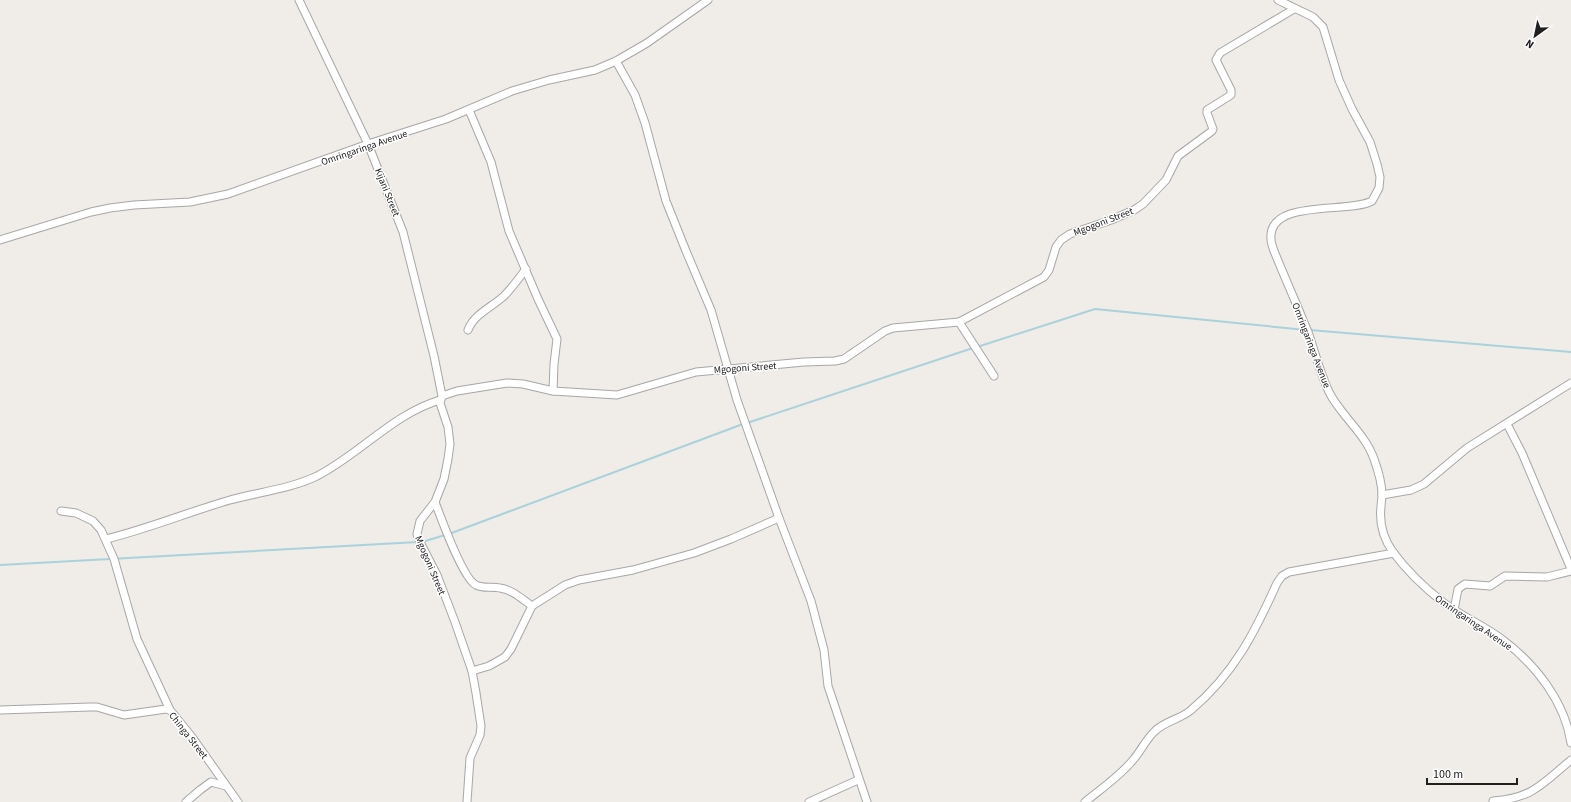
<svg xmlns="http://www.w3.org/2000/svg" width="1571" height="802" font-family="'Source Sans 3',sans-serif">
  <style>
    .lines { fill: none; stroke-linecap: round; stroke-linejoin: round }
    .stream { stroke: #a9d2dc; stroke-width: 2 }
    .minor-casing { stroke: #a7a7a7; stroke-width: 9 }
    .minor { stroke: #fff; stroke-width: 7 }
    .labels { text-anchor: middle; stroke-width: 3; stroke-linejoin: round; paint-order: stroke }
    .street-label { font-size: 10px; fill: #202020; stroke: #fff }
  </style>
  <rect width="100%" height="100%" fill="#f0ece7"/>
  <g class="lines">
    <!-- stream -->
    <g class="stream">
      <path d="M1310,330L1571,352"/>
      <path d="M977,347L1095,309L1306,330"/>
      <path d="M747,423L973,348"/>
      <path d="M449,534L743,424"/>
      <path d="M422,542L445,535"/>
      <path d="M0,565L418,542"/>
    </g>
    <defs>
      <g id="minor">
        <path d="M299,0L368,144L403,232L434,356L442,396"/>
        <path d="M1278,0L1313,17L1323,27L1339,80L1352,109L1370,142L1377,164L1380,177L1379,188L1372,201C1349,214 1268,198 1271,239C1271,243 1273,248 1274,251C1285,278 1297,305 1308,332C1315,352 1320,373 1329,392C1341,416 1365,433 1374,459C1378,470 1382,483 1382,495C1382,499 1381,503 1381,507C1379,524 1383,538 1393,552C1407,571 1426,589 1444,603C1463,617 1485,626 1503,640C1536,665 1565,702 1571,743"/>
        <path d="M616,61L635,95L645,123L666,201L686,251L711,310L737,400L779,518L811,601L824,650L828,686L867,802"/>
        <path d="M469,110L491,162L509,231L538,299L557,339L554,364L553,391"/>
        <path d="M0,240L91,212L110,208L134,205L190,202L228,194L368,144L446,119L512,91L549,80L595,70L616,61L647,43L708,0"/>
        <path d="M959,322L994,376"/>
        <path d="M468,330C474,314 492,307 504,296C512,288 519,278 526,269"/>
        <path d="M1507,424L1522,453L1571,569"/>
        <path d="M1382,495L1411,490L1424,484L1467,448L1571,383"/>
        <path d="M435,502C441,518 463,579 476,585C483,589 492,586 500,588C513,590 522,599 532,606"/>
        <path d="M61,511L76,513L93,521L101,530L114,559L137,639L170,710"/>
        <path d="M106,539C148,529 188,512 230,500C259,492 290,489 317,476C360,454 393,414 440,400"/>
        <path d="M1454,610L1458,589L1465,584L1490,586L1505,576L1547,577L1571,571"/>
        <path d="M472,671L489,666L505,657L511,649L532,606L565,585L579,580L633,570L694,553L731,539L779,518"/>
        <path d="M0,710L90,707H97L124,715L166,709L170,710L192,737L238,802"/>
        <path d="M1493,801C1533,798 1542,784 1571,760"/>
        <path d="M186,802L200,790L211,782L226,786"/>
        <path d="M467,802L470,758L480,735L481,726L476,693L472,671L455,622L437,575L420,542L417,534L420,521L435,502L444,479L448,459L450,444L448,427L440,403L442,396L457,391L507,383L523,384L553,391L617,395L696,372L804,362L835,361L844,359L885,331L893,328L959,322L1044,277L1049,270L1056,247L1061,240L1070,234L1111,220L1134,210L1143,204L1166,180L1178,156L1212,131L1213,129L1207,113V110L1231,95V90L1216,60L1220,53L1294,9"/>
        <path d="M809,802L858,780"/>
        <path d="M1085,802C1101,789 1120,776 1133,760C1141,751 1146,739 1155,731C1165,721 1181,719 1191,710C1234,674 1255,632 1277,583L1282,576L1289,572L1394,553"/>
      </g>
    </defs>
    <!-- minor casing -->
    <use href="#minor" class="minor-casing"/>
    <!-- minor -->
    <use href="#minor" class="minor"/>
  </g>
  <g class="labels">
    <!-- street labels -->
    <g class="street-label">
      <text transform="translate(364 147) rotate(-19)" y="4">Omringaringa Avenue</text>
      <text transform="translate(388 192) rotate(68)" y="4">Kijani Street</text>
      <text transform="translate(1103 221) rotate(-21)" y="4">Mgogoni Street</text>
      <text transform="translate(1312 345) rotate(69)" y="4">Omringaringa Avenue</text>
      <text transform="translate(745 367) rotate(-4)" y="4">Mgogoni Street</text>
      <text transform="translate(431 565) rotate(67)" y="4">Mgogoni Street</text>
      <text transform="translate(1474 622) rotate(34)" y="4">Omringaringa Avenue</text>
      <text transform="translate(189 735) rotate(52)" y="4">Chinga Street</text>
    </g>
  </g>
  <!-- north arrow -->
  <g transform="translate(1535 36) rotate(213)" stroke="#ffffff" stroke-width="3" paint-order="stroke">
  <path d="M0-3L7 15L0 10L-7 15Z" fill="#202020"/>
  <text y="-6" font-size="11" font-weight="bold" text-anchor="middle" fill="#202020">N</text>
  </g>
  <!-- scale -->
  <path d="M1427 778v6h90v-6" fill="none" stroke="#202020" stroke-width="2"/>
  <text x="1433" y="778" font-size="12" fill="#202020" stroke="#ffffff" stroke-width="3" paint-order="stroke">100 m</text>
</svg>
